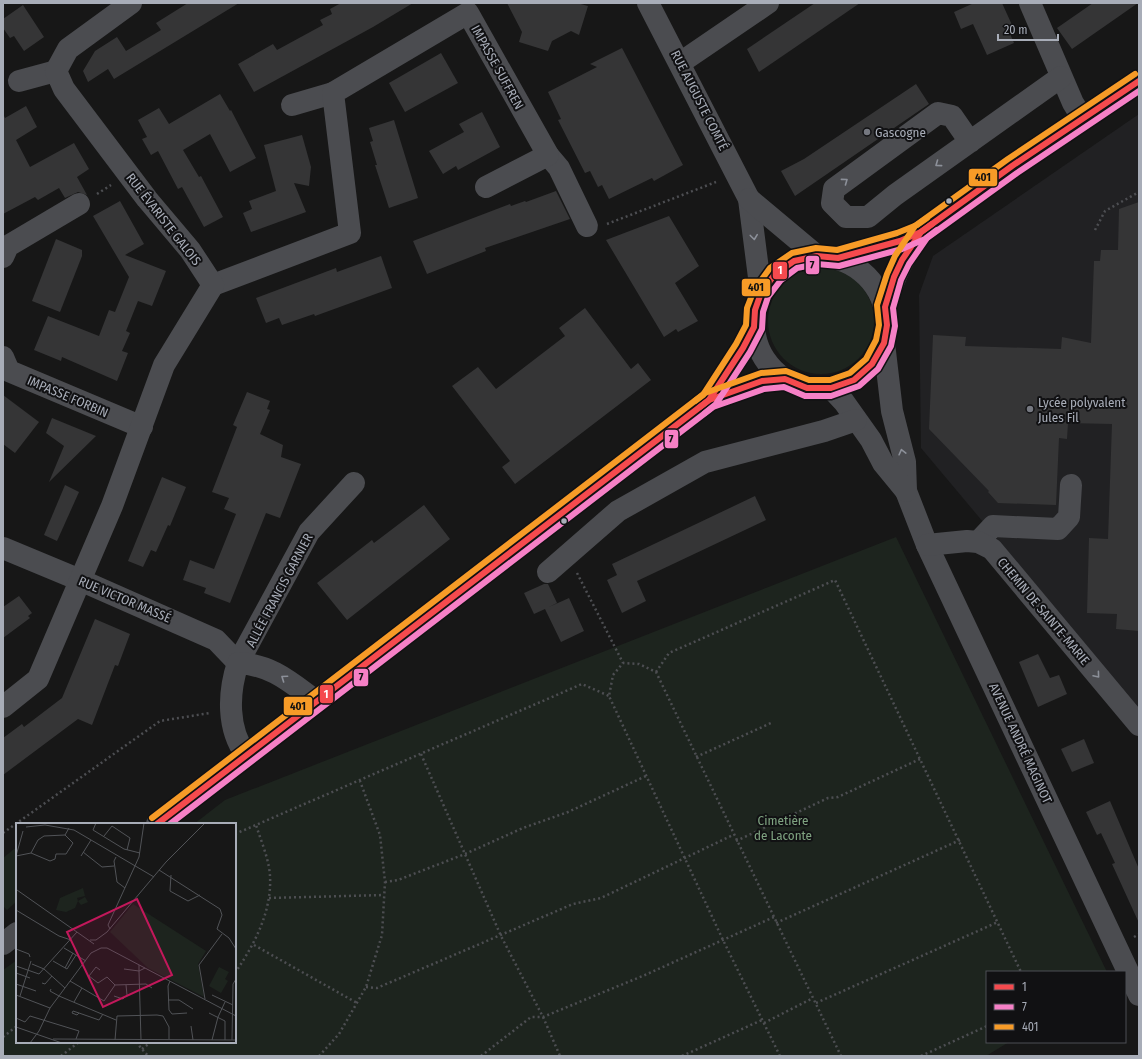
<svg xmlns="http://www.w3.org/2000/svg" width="1142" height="1059" font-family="'Fira Sans Condensed',sans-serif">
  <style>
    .built { fill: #212123 }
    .green { fill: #1d241e }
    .building { fill: #353536 }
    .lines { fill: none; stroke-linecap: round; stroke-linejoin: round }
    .path { stroke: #4d4e52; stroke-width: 2.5; stroke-dasharray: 2 3; stroke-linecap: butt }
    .minor { stroke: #4b4c50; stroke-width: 22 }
    .bus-1-casing { stroke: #111113; stroke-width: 9 }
    .bus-2-casing { stroke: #111113; stroke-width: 9 }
    .bus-3-casing { stroke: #111113; stroke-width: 9 }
    .bus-1 { stroke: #f54a4e; stroke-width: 6 }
    .bus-2 { stroke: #f680c6; stroke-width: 6 }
    .bus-3 { stroke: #f79b27; stroke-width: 6 }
    .oneway { stroke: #8c9099 }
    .poi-dot { fill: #757880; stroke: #111113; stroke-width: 1.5 }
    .bus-dot { fill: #a8adb8; stroke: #111113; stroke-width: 1.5 }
    .labels { text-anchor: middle; stroke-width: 4; stroke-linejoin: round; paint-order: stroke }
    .street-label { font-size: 13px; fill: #a8adb8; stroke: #111113 }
    .poi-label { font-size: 13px; fill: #a8adb8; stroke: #111113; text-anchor: start }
    .park-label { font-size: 13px; fill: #7fa381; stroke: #111113 }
    .inset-road { fill: none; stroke: #515357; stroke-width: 1 }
    .view { fill: #c2185b; fill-opacity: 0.15; stroke: #c2185b; stroke-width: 2 }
    .inset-edge { fill: none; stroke: #a8adb8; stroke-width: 2 }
    .line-badge { stroke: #111113; stroke-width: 1.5 }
    .badge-label { font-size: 11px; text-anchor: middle; font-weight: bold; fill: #fff }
    .pale-badge-label { font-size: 11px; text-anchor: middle; font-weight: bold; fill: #111 }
  </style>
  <rect width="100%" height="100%" fill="#171717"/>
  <!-- built -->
  <path class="built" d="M1139,114V708L921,448L919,295L933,256Z"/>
  <!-- green -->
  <g class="green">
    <circle cx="821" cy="321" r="53"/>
    <path d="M896,537L1107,972H987V1042H1009L986,1056H3V970L17,960V1042H235V824H194L225,800Z"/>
    <path d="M14,849H17V901L7,910L3,906V858Z"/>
  </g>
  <!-- building -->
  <g class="building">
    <path d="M188,3H239L114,79L108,69L88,82L83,71L95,51L117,37L126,51L161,30L156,23Z"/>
    <path d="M341,3H413L373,27L254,92L238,64L273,44L277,50L323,25L320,20L332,14L330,9Z"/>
    <path d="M507,3H577L588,6L579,35L571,31L552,41L548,51L519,42L522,32Z"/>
    <path d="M815,3H860L759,72L747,49Z"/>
    <path d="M974,3H1002L1012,25L1007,27L1014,43L987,55L973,24L961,29L954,12Z"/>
    <path d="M1093,3H1138L1072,49L1057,28Z"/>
    <path d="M23,5L44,37L24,51L14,36L10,38L3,28V19Z"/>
    <path d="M622,48L683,165L654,181L652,178L609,199L602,185L598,187L590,171L585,173L558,120L561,119L548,92L597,67L590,64Z"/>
    <path d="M441,53L458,83L405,112L389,83Z"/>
    <path d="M916,84L929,104L795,196L781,171L804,159Z"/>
    <path d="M220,94L230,111L231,110L256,158L230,172L210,134L183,150L199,177L201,176L223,217L204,227L182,187L178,189L158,151L151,155L142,139L147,137L138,120L159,108L169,124Z"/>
    <path d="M26,106L37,127L16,140L30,167L74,143L89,169L77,177L87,195L78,192L65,198L59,188L38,200L35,197L3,214V114L5,118Z"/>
    <path d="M482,112L500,147L458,170L456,166L443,174L429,151L464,132L459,124Z"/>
    <path d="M394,120L418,198L389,208L375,165H377L370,142L373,141L369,128Z"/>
    <path d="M302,135L311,167L309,186L294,183L306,212L251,232L243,213L252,209L249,201L276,191L264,145Z"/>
    <path d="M556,191L570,219L485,248L486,251L427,274L413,241L510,204L511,206L525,201L526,202Z"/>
    <path d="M120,201L144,244L125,255L166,271L152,306L138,301L126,331L130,333L122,351L128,353L117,381L62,357L61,361L34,350L48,316L99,336L109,310L115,312L129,277L93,216Z"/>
    <path d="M1139,202V631L1116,629L1117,614L1087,613L1089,538L1108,539L1112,424L1068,423L1067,439L1059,438L1056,505L998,503L988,492L989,491L929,429L933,335L966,337L965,346L1061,349L1062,337L1091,343L1094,261H1100L1101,250H1118L1119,209Z"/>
    <path d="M669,216L699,266L675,283L698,321L678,332L676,329L664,337L606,240Z"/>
    <path d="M56,239L82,250V256L60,312L32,301Z"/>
    <path d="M381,256L392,288L315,316L314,314L282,325L279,318L266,323L256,298L336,268L337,272Z"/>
    <path d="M585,308L631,369L638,363L651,380L515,484L502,467L510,461L452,386L478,367L496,389L565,336L559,328Z"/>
    <path d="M247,392L270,401L267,409L270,410L260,434L283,445L281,457L301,464L280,518L266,513L230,603L204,593L206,588L183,580L190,560L214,569L236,514L224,509L229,498L212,492L237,427L233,425Z"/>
    <path d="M3,395L39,422L15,453L3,444Z"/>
    <path d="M52,418L96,436L49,482L64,446L46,433Z"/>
    <path d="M162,477L186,487L170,526L168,525L156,552L151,550L143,567L128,561Z"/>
    <path d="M65,485L79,492L57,541L44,535Z"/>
    <path d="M755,496L766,520L637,581L646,601L622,613L607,580L617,575L612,564Z"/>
    <path d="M424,505L450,539L347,620L317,583L372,540L374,543Z"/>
    <path d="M544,584H548L557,603L549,607L569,598L584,631L561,642L545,609L534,614L524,593Z"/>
    <path d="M19,596L32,613L28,616L30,618L3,638V607Z"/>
    <path d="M95,619L130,634L118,666L115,665L92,725L78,719L3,775V738L22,724L24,727L62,698Z"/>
    <path d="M1038,654L1050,678L1059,675L1067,694L1038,707L1019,662Z"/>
    <path d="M1084,739L1094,763L1072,772L1061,749Z"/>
    <path d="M1110,801L1139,869V923L1112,864L1115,863L1101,833L1097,835L1086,812Z"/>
  </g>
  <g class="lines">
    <!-- path -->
    <g class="path">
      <path d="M97,194L111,185"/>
      <path d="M607,224L716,182"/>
      <path d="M1095,230L1105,211L1139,192"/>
      <path d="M577,573L623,663"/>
      <path d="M656,672L669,653L835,580L1021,972"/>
      <path d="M421,754L501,936L543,1017L560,1056"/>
      <path d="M696,757L771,723"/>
      <path d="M3,833L160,721L210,713"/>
      <path d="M235,834L582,684L609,696"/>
      <path d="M736,841L828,798L838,797L920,759"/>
      <path d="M385,882L398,880L465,854L523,828L568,812L646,776"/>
      <path d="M269,898L384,895"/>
      <path d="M776,923L960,840"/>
      <path d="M1134,937L1139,934"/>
      <path d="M254,945L357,1003"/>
      <path d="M235,973C254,945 272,912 270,876C269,859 261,841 256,825"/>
      <path d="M366,987L377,988L573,904L601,898L733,835"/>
      <path d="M816,1003L998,922"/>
      <path d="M764,1023L813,998"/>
      <path d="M3,1037L17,1026"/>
      <path d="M136,1042L148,1056"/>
      <path d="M142,1049L151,1042"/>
      <path d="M61,1056L79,1042"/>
      <path d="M319,1056L339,1034L366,987L382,935L385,882L380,835L360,781"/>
      <path d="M481,1056L531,1017H543L645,975L774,917"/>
      <path d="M682,1056L762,1020"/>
      <path d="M780,1056L723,940L609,696L613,675L623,663L639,664L656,672L841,1056"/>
      <path d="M921,1056L987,1026"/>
    </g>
    <!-- minor -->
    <g class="minor">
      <path d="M648,3L749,199L761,293"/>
      <path d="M1030,3L1073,103L1083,119"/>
      <path d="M680,63L768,3"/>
      <path d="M19,81L56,71"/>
      <path d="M292,105L333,93"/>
      <path d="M970,142L952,116L938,113L834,189L832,203L846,217H868L895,195L1061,77"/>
      <path d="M548,155L559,168L587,226"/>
      <path d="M749,199L817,256"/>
      <path d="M3,257L8,246L79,204"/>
      <circle cx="820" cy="323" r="66"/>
      <path d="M838,258L900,241L921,232L1012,166L1139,81"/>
      <path d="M213,285L350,233L333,93L468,13L548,155L486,187"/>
      <path d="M885,307C894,277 903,258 921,232"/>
      <path d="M884,343L892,411L905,462L906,491L927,545L1139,995"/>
      <path d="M3,357L9,371L142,427"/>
      <path d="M831,388L844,402L871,440L883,463L906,491"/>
      <path d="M709,400L731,367L754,327"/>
      <path d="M978,542L993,526L1058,529L1069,517L1071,485"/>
      <path d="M927,545L967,541L978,542L992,549L1139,725"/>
      <path d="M3,548L80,580L216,640L238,663L309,532L354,483"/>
      <path d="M548,572L618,511L705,462L824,431L856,420"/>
      <path d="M3,707L38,679L112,506L164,365L213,285L190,250L147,199L64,89L56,71L68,49L131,3"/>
      <path d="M246,755C227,729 228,693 238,663C272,665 290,682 316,701"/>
      <path d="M157,824L709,400L762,381L785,379"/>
      <path d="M3,944L17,933"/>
    </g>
    <defs>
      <g id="bus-1">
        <path d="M700,407L709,400L743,348L754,327L755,310L761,293L775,274L794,261L817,256L838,258L900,241L921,232L932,224"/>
        <path d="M157,824L709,400L762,381L785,379L807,388H831L854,380L872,364L884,343L887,325L885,307L894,277L902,260L921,232L1012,166L1139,81"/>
      </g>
      <g id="bus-2">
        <path d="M705,413L716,404L750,352L762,329L763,312L768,297L781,280L797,268L817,264L839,266L902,249L925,239L937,230"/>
        <path d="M170,824L713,407L764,389L784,387L805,396H831L859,386L878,369L891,346L895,326L893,308L901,280L909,264L927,238L1017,173L1139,91"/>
      </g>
      <g id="bus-3">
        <path d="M695,401L703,395L736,344L746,325L747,308L754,290L770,268L792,253L816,248L837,250L897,233L917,225L927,218"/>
        <path d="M152,818L705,393L761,373L786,371L809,380H830L850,373L866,359L876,340L879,325L877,305L887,274L895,256L915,226L1008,159L1135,74"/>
      </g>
    </defs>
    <!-- bus-1 casing -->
    <use href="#bus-1" class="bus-1-casing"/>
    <!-- bus-2 casing -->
    <use href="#bus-2" class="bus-2-casing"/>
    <!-- bus-3 casing -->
    <use href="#bus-3" class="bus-3-casing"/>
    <!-- bus-1 -->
    <use href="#bus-1" class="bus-1"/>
    <!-- bus-2 -->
    <use href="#bus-2" class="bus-2"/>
    <!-- bus-3 -->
    <use href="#bus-3" class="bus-3"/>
  </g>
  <!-- one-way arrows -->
  <defs><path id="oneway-chevron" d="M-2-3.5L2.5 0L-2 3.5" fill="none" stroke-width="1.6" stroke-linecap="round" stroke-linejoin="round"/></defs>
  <g class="oneway">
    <use href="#oneway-chevron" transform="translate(938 164) rotate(144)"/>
    <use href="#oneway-chevron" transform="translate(845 181) rotate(-36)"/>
    <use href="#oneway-chevron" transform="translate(754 237) rotate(83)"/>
    <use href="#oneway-chevron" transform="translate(902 452) rotate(-104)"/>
    <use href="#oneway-chevron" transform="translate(1097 675) rotate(50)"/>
    <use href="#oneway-chevron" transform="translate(284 678) rotate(-145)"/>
  </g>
  <!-- markers -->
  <g class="poi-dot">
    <circle cx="867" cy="132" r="4"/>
    <circle cx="1030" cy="409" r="4"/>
  </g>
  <g class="bus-dot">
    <circle cx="949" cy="201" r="3.5"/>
    <circle cx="564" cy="521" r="3.5"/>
  </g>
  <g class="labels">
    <!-- street labels -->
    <g class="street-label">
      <text transform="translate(498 67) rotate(61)" y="5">IMPASSE SUFFREN</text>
      <text transform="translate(700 100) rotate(63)" y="5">RUE AUGUSTE COMTÉ</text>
      <text transform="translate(164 219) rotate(52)" y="5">RUE ÉVARISTE GALOIS</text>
      <text transform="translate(68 396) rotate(23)" y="5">IMPASSE FORBIN</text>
      <text transform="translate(279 590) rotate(-62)" y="5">ALLÉE FRANCIS GARNIER</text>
      <text transform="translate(125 599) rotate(23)" y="5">RUE VICTOR MASSÉ</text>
      <text transform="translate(1044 611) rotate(50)" y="5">CHEMIN DE SAINTE-MARIE</text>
      <text transform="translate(1021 743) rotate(65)" y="5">AVENUE ANDRÉ MAGINOT</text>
    </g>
    <!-- poi labels -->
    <g class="poi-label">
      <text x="875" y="137">Gascogne</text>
      <text x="1038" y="407">Lycée polyvalent<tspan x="1038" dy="15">Jules Fil</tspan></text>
    </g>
    <!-- park labels -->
    <g class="park-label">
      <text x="783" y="825">Cimetière<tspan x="783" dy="15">de Laconte</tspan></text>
    </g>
  </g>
  <!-- overview -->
  <g transform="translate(16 823)">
    <rect width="220" height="220" fill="#171717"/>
    <path d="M67,65L69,73L61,75L62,78L69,74L72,79L65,82L62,78L59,85L50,89L40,87L44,75ZM117,81L190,128L182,141L188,174L132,145L94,109ZM203,144L213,149L209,156L212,158L205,170L193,163Z" fill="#1d241e"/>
    <path class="inset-road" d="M80,0L77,7L108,26L124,30M10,4L29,2L58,7L138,54M88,13L96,3L114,15L111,27M67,29L86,44L98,43M15,30L34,38L39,36L40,31H50L57,20L49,12M0,33L15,30L22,17L28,13L49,12L53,5M0,33L7,8M65,33L75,17M100,34L98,38L101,59L109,65M143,47L204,86L206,92L201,106L213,115L220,126M155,52L154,68L172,78L184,72M1,67L78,121M0,87L43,113L55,117M94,106L92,102L123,34L128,0M74,117H80L91,109L150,39L189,0M48,125L70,138M0,126L13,131L14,134M37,138L51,146L60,132M16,141L28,146L49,165M123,142V148L129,145M0,143L23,151L61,109M49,145L57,130M108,146L123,148L125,217M84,147L80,144L73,153L82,160L91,154L99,162M0,150L14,155M54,158L88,178L99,162L130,161L136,165M154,158L152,163L153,187L156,191L171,190M26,160L29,161L36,153M0,161L20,168M35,166L34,168L43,173L100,197M0,172L34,185M196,172L217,182M4,173L15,138M98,173L107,176L111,172L110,162M189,176L183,142L206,111M152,177H163L177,186M58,179L66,165M63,190L61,192L56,190L57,188L63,190L83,197L87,191M193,190L209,198V217M0,195L9,199L14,193L63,208L60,216M175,203L177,217M0,204L46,220M37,216L220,217M99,217L101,193L141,192L147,193L153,204V216M196,217L202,194L209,179M216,217L217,161L220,156M14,220L23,208L34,185L75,130L85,125H91L220,193"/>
    <path class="view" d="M121,76L156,152L87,184L51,109Z"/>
    <rect width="220" height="220" class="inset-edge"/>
  </g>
  <g class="line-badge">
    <rect x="968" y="168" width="30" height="19" rx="4" fill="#f79b27"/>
    <rect x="805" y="255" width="15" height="20" rx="4" fill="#f680c6"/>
    <rect x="772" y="261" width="16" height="19" rx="4" fill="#f54a4e"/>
    <rect x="741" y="278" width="30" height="19" rx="4" fill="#f79b27"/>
    <rect x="664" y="429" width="15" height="20" rx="4" fill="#f680c6"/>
    <rect x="353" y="668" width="16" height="19" rx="4" fill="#f680c6"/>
    <rect x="319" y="684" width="15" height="20" rx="4" fill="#f54a4e"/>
    <rect x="283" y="696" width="30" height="20" rx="4" fill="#f79b27"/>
  </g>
  <g class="badge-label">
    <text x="780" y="274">1</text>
    <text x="326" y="698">1</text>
  </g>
  <g class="pale-badge-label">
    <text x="983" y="181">401</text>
    <text x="812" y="269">7</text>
    <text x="756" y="291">401</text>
    <text x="671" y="443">7</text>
    <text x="361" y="681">7</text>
    <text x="298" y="710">401</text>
  </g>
  <!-- border -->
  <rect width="1142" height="1059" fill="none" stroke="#a8adb8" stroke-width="8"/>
  <!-- legend -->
  <rect x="986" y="971" width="140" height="72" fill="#111113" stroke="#4d4f55"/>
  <rect x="994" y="984" width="20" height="6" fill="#f54a4e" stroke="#4d4f55"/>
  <text x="1022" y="991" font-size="12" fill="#a8adb8">1</text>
  <rect x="994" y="1004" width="20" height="6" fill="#f680c6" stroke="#4d4f55"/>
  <text x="1022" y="1011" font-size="12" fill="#a8adb8">7</text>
  <rect x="994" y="1024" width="20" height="6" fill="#f79b27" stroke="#4d4f55"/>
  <text x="1022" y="1031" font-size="12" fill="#a8adb8">401</text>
  <!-- scale -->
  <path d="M998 34v6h60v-6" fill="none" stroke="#a8adb8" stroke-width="2"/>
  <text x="1004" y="34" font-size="12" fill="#a8adb8" stroke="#111113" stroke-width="3" paint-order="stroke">20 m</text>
</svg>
